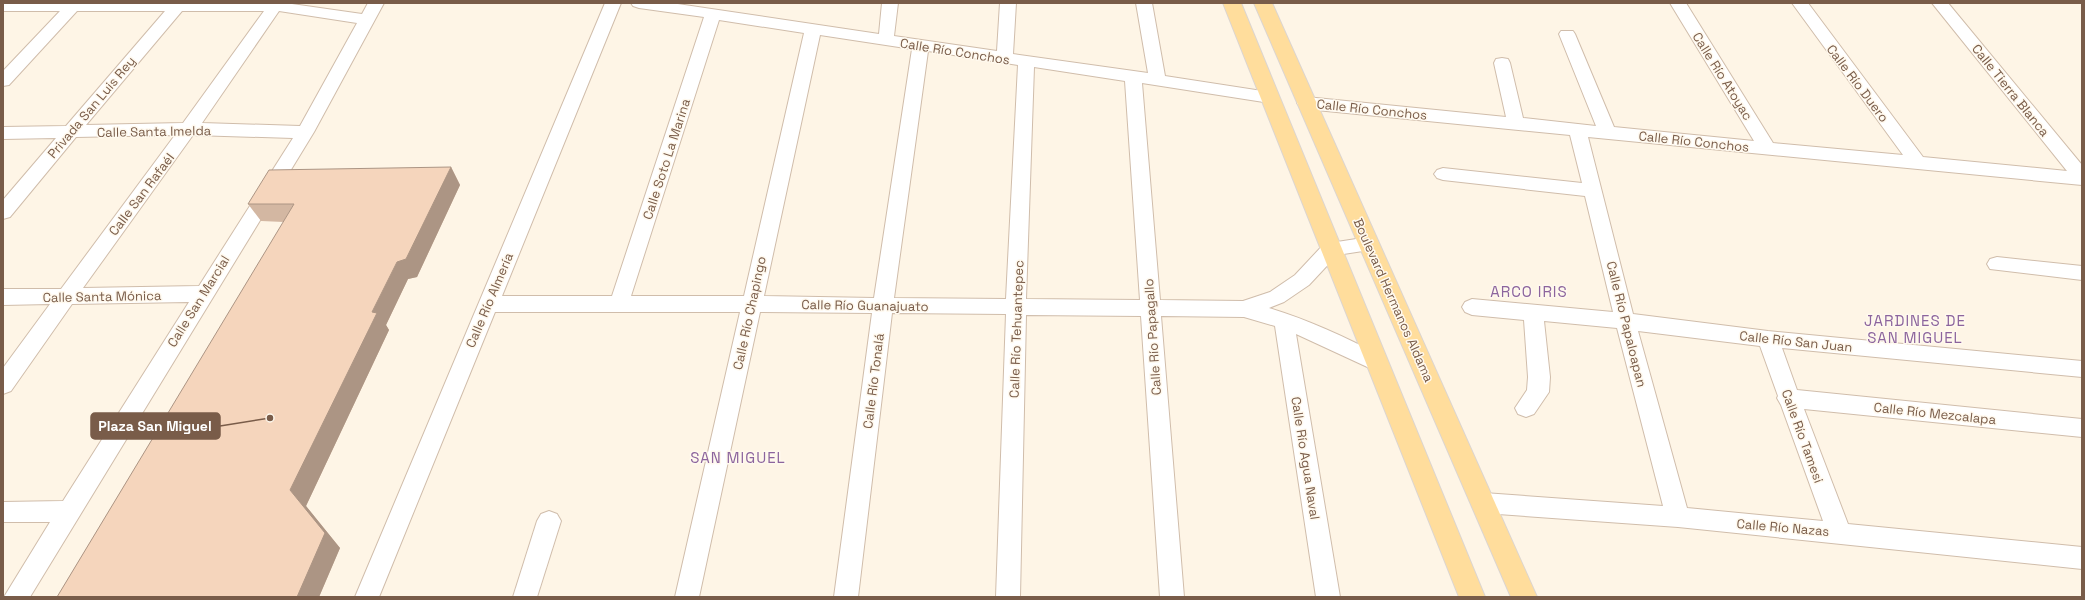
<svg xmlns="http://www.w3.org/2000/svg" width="2085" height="600" font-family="'Space Grotesk',sans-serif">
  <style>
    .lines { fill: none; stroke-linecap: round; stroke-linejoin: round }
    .minor-casing { stroke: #d0bdab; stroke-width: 2 }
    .primary-casing { stroke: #dcd5d0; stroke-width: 2 }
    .minor { fill: #fff; fill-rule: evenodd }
    .primary { fill: #ffdd9c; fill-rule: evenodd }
    .wall { fill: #d3b7a2 }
    .shaded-wall { fill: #ac9584 }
    .building { fill: #f5d5bc; stroke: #ac9584 }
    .labels { text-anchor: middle; stroke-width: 3; stroke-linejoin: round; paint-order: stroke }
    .street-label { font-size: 13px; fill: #795c49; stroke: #fff9ee }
    .quarter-label { font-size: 15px; letter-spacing: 1px; fill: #8c649d; stroke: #fff9ee }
    .leader { fill: none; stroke: #795c49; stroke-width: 1.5 }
    .callout-dot { fill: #795c49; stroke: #fff9ee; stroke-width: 1.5 }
    .callout { fill: #795c49; stroke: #795c49; stroke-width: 1.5 }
    .callout-label { font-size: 14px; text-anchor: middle; font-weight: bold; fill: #fff }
  </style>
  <rect width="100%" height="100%" fill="#fef5e6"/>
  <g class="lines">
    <defs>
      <g id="minor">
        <path d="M3,3H285L362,14L368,3H384L314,132L30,597H4L50,522H3V502L63,501L189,302L72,304L11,391L3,394V368L50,304L3,305V289H61L175,135L76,137L10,217L3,219V200L56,138L3,139V127L66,126L165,11H77L9,85L3,86V71L60,11H3ZM182,11H264L183,123L86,125ZM279,11L357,23L300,126L202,123ZM193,135L293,138L199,286L83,288Z"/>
        <path d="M605,3H621L502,296H612L704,17L639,8L633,6L631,3H671L879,34L882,3H898L894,36L997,51L1000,3H1016L1013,54L1148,73L1136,3H1152L1165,76L1276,93L1278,97L1276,101L1270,103L1142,83L1160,300L1243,301L1270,292L1295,275L1324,244L1369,237L1376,239L1379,244L1376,249L1337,255L1309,285L1284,302L1269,308C1308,320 1346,337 1383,357L1386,363L1383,369L1376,371L1296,334L1340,597H1316L1275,326L1244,317L1161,316L1184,597H1160L1141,316L1026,315L1020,597H996L1006,314L892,313L858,597H834L872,313L760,312L699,597H675L740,312H495L379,597H355ZM719,20L804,33L744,296H631ZM820,35L912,49L874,298L764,296ZM928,51L1018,65L1006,299L894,298ZM1034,67L1125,81L1140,300L1026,299Z"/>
        <path d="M1670,3H1686L1773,143L1903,155L1792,3H1808L1923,157L2067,171L1932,3H1948L2082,165V185L1588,137L1633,314L1768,331L2082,361V377L1782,348L1797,390L2082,419V437L1804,409L1848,524L2082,547V569L1678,527L1484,513L1476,510L1472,503L1476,496L1484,493L1663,506L1617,328L1544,321L1550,377L1549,392L1534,414L1526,417L1518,414L1515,408L1527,390L1528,377L1524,320L1472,315L1465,312L1462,307L1465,302L1472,299L1613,312L1585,196L1443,180L1437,178L1434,174L1437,170L1443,168L1582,183L1570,135L1306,109L1300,107L1297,103L1300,99L1306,97L1506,117L1494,63L1496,59L1502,58L1508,59L1510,63L1523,118L1596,126L1559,34L1561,31H1573L1575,34L1614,127L1754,141ZM1638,331L1760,346L1778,396L1777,398L1781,405L1823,521L1687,508Z"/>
        <path d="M1997,257L2082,266V280L1990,269L1987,264L1990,259Z"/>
        <path d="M549,511L557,514L561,521L537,597H513L537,521L541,514Z"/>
      </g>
      <g id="primary">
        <path d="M1223,3H1241L1485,597H1459Z"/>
        <path d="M1254,3H1272L1537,597H1511Z"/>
      </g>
    </defs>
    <!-- minor casing -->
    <use href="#minor" class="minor-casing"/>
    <!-- primary casing -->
    <use href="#primary" class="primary-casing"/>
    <!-- minor -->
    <use href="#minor" class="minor"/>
    <!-- primary -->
    <use href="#primary" class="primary"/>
  </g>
  <!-- wall -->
  <path class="wall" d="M451,167L460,185L417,277L408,279L386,325L389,330L306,506L340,548L319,597H57L284,222L261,221L248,204Z"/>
  <!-- shaded-wall -->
  <path class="shaded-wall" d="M451,167L460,185L417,277L408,279L386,325L389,330L306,506L340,548L319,597H297L290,490L372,312L397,262Z"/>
  <!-- building -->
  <path class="building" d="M451,167L406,259L397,262L372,312L377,313L290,490L325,533L297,597H57L294,204H248L269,170Z"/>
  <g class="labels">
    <!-- street labels -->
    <g class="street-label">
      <text transform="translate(955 51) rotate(9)" y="5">Calle Río Conchos</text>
      <text transform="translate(1723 76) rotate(58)" y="5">Calle Río Atoyac</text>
      <text transform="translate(1858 83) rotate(53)" y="5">Calle Río Duero</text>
      <text transform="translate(2011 90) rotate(51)" y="5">Calle Tierra Blanca</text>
      <text transform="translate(91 107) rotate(-50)" y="5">Privada San Luis Rey</text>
      <text transform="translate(1372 109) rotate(6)" y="5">Calle Río Conchos</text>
      <text transform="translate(154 131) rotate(-1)" y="5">Calle Santa Imelda</text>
      <text transform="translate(1694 141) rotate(6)" y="5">Calle Río Conchos</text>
      <text transform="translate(666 159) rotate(-72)" y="5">Calle Soto La Marina</text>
      <text transform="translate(141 194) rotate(-53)" y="5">Calle San Rafaél</text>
      <text transform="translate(102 296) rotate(-1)" y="5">Calle Santa Mónica</text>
      <text transform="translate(489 300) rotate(-67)" y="5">Calle Río Almería</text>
      <text transform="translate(1394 300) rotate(66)" y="5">Boulevard Hermanos Aldama</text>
      <text transform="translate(198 301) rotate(-58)" y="5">Calle San Marcial</text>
      <text transform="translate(865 305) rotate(1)" y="5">Calle Río Guanajuato</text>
      <text transform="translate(749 313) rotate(-78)" y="5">Calle Río Chapingo</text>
      <text transform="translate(1627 324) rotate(76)" y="5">Calle Río Papaloapan</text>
      <text transform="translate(1016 329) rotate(-88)" y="5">Calle Río Tehuantepec</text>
      <text transform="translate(1152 337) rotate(-94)" y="5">Calle Río Papagallo</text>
      <text transform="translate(1796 341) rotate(6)" y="5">Calle Río San Juan</text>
      <text transform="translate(873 381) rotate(-83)" y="5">Calle Río Tonalá</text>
      <text transform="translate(1935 413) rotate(6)" y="5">Calle Río Mezcalapa</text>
      <text transform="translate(1803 436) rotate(70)" y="5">Calle Río Tamesi</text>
      <text transform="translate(1306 458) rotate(81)" y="5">Calle Río Agua Naval</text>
      <text transform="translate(1783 527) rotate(5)" y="5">Calle Río Nazas</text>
    </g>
    <!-- quarter labels -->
    <g class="quarter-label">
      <text x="1529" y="297">ARCO IRIS</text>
      <text x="1915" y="326">JARDINES DE<tspan x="1915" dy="17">SAN MIGUEL</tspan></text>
      <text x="738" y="463">SAN MIGUEL</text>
    </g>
  </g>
  <!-- callouts -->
  <path class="leader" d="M270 418L220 426"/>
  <circle class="callout-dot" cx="270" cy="418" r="4"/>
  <rect class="callout" x="91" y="413" width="129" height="26" rx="4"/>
  <g class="callout-label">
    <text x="155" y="431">Plaza San Miguel</text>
  </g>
  <!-- border -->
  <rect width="2085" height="600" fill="none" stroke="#795c49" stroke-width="8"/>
</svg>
